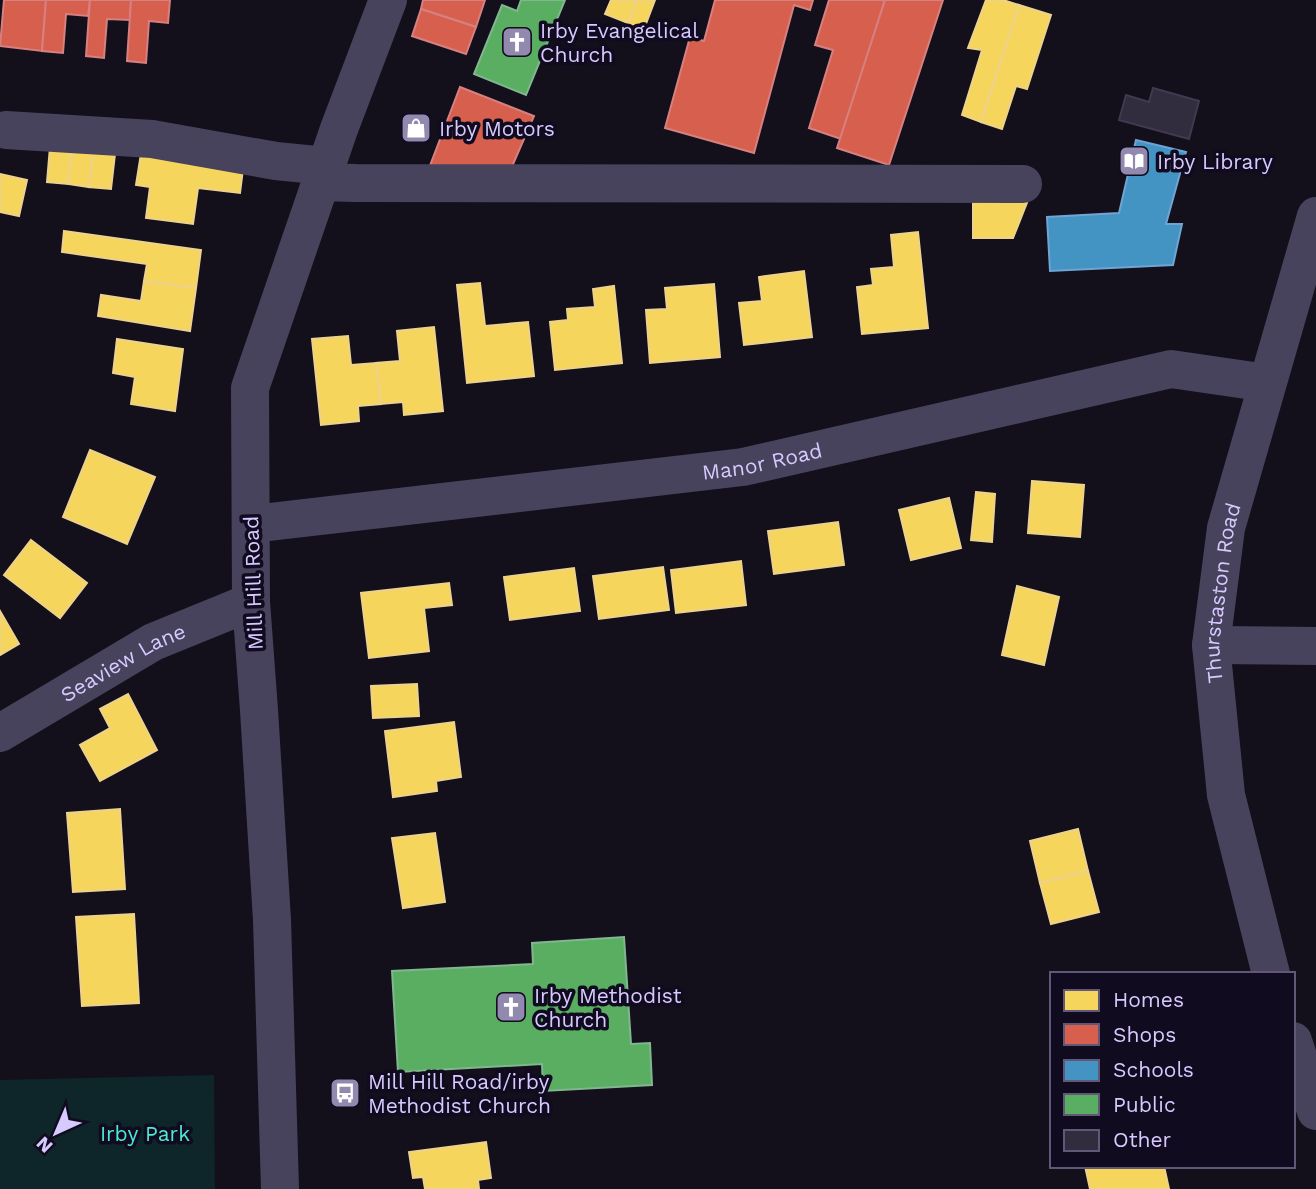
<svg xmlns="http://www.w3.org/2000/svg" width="1316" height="1189" viewBox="0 0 1316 1189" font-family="'Work Sans',sans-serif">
<rect width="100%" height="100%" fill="#13101b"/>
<polygon fill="#0e2529" points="214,1075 215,1189 0,1189 0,1080"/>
<g fill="#f6d55c" stroke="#edd28d" stroke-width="2">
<polygon points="611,0 637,0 628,23 605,14"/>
<polygon points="637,0 655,0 644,29 628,23"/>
<polygon points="986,0 1003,0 1019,5 981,122 962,115 982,50 968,48"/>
<polygon points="1019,5 1051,15 1027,89 1016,86 1002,129 981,122"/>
<polygon points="50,147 72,150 68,184 47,182"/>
<polygon points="142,147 244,161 240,193 198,188 193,224 146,218 150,187 136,185"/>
<polygon points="72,150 93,152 89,187 68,184"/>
<polygon points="93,152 115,154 111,189 89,187"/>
<polygon points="0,174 27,180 19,216 0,212"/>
<polygon points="973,195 1030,195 1013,238 973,238"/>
<polygon points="64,231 201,250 196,288 144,281 147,264 62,252"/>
<polygon points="918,232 928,328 862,334 857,287 873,285 871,269 894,267 891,235"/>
<polygon points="804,271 812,337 744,345 739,303 762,301 759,277"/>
<polygon points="144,281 196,288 190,331 98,316 101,295 141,301"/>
<polygon points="480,283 485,326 528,322 534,376 467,383 457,285"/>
<polygon points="714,284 720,357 650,363 646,310 667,309 665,288"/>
<polygon points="614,286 622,363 555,370 550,322 568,320 567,309 595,307 593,289"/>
<polygon points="434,327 443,411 404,415 403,402 381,404 376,363 400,361 397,331"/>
<polygon points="348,336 351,365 376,363 381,404 358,406 359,421 321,425 312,339"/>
<polygon points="117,339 183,349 175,411 131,404 135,377 113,373"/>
<polygon points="90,450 155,477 127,544 63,517"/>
<polygon points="1032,481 1084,485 1080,537 1028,533"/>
<polygon points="976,492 995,494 992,542 971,540"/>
<polygon points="949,498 961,548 911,560 899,510"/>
<polygon points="838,522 844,565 774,574 768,531"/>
<polygon points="31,540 87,583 60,618 4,575"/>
<polygon points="741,561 746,605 676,613 671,570"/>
<polygon points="663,567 669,610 599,619 593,576"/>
<polygon points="574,568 580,611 510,620 504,577"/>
<polygon points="449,583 452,605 424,608 429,651 369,658 361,593"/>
<polygon points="1017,586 1059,597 1044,665 1002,655"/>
<polygon points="0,611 19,644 0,655"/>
<polygon points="417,684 419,716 373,718 371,686"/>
<polygon points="128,694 157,750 100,781 80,745 110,728 100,709"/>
<polygon points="454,722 461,777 436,781 437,791 393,797 385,731"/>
<polygon points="120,809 125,889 73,892 67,813"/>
<polygon points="1078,829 1088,871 1040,883 1030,841"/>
<polygon points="435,833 445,902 403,908 392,838"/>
<polygon points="1088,871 1099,912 1051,924 1040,883"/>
<polygon points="134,914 139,1003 82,1006 76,917"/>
<polygon points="486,1142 491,1178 478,1180 479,1189 425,1189 423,1177 413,1178 409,1152"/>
<polygon points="1085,1166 1164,1166 1169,1189 1090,1189"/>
</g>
<g fill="#d6604d" stroke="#d68082" stroke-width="2">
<polygon points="4,0 46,0 42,51 0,46"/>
<polygon points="46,0 90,0 88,16 66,14 63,53 42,51"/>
<polygon points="90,0 131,0 130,20 107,19 104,58 86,56"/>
<polygon points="131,0 170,0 168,23 149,21 146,63 127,61"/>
<polygon points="423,0 485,0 476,27 421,9"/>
<polygon points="715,0 813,0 810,10 794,5 754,153 665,128 690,37 704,41"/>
<polygon points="829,0 885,0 841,139 809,128 833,50 815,45"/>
<polygon points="885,0 943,0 889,165 837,148"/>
<polygon points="421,9 476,27 466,54 412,36"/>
<polygon points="460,87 534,116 507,178 426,176"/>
</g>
<polygon fill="#4393c3" stroke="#6fa4d5" stroke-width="2" points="1136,140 1186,152 1166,224 1182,224 1173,265 1050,271 1047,217 1119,213"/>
<g fill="#5aae61" stroke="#80b690" stroke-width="2">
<polygon points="521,0 565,0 526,95 474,74 502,5 517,11"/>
<polygon points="624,937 631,1044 650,1043 652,1085 543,1091 542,1064 398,1072 392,971 533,964 532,943"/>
</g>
<polygon fill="#312c3e" stroke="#403950" stroke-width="2" points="1153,88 1199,101 1189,139 1119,120 1126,95 1149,102"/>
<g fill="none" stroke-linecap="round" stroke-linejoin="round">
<g stroke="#48435d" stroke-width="38">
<polyline points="6,130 152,139 276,161 326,166"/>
<polyline points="321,182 355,183 1023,184"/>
<path id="s1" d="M252,524L743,467L1171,369L1267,383"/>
<polyline points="1211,645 1316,646"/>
<path id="s2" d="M0,733L153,642L251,602"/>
<path id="s3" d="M1271,974L1226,795L1211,645L1226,528L1316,216"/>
<polyline points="1293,1041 1316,1111"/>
<polyline points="280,1189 272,920 259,710 251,602 250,388 339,129 388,0"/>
</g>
</g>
<defs>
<g id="church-square" transform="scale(1.575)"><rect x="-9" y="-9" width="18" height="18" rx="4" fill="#9289af" stroke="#110b20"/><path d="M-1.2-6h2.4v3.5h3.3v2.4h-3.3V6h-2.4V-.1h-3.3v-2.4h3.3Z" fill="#fff"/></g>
<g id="shop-square" transform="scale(1.575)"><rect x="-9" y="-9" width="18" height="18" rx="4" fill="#9289af" stroke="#110b20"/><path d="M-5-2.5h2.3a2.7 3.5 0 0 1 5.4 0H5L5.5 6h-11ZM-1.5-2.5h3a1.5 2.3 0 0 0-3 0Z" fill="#fff"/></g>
<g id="library-square" transform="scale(1.575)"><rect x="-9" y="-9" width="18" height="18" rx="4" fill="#9289af" stroke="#110b20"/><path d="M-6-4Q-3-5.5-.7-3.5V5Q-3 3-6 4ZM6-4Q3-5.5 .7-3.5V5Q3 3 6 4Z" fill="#fff"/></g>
<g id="bus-square" transform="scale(1.575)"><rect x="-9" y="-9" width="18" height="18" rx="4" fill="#9289af" stroke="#110b20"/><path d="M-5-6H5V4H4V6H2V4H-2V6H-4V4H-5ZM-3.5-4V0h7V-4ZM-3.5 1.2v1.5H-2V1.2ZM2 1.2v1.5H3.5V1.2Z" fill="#fff"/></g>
</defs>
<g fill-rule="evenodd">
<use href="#church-square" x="517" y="42"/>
<use href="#shop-square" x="416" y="128"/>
<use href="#library-square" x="1134" y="161"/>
<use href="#church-square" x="511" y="1007"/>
<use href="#bus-square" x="345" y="1093"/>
</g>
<g text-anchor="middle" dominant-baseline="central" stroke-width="7" stroke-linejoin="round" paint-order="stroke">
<g font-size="21" fill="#d7caff" stroke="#110b20" text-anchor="start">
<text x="540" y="30">Irby Evangelical<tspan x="540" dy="24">Church</tspan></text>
<text x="439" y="128">Irby Motors</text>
<text x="1157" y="161">Irby Library</text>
<text x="534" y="995">Irby Methodist<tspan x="534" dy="24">Church</tspan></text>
<text x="368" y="1081">Mill Hill Road/irby<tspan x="368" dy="24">Methodist Church</tspan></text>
</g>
<g font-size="21" fill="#d7caff" stroke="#110b20">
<text stroke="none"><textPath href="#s1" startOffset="514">Manor Road</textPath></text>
<text transform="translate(253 583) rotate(-92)">Mill Hill Road</text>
<text stroke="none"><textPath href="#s3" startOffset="388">Thurstaston Road</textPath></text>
<text stroke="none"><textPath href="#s2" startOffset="142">Seaview Lane</textPath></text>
</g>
<g font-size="21" fill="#4ce9d6" stroke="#110b20">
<text x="145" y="1133">Irby Park</text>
</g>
</g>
<rect x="1050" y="972" width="245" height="196" fill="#110b20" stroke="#605779" stroke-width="2"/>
<rect x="1064" y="990" width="35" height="21" fill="#f6d55c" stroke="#605779" stroke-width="2"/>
<text x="1113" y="1007" font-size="21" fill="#d7caff">Homes</text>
<rect x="1064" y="1024" width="35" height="21" fill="#d6604d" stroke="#605779" stroke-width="2"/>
<text x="1113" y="1042" font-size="21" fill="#d7caff">Shops</text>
<rect x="1064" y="1060" width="35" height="21" fill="#4393c3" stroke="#605779" stroke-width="2"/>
<text x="1113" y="1077" font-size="21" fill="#d7caff">Schools</text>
<rect x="1064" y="1094" width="35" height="21" fill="#5aae61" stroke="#605779" stroke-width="2"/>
<text x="1113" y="1112" font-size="21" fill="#d7caff">Public</text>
<rect x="1064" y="1130" width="35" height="21" fill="#312c3e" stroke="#605779" stroke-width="2"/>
<text x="1113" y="1147" font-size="21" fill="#d7caff">Other</text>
<g transform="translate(56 1133) rotate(224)" stroke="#110b20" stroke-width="5" paint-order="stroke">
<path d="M0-5L12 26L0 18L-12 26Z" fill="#d7caff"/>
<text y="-10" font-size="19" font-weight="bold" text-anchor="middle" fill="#d7caff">N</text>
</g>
</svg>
